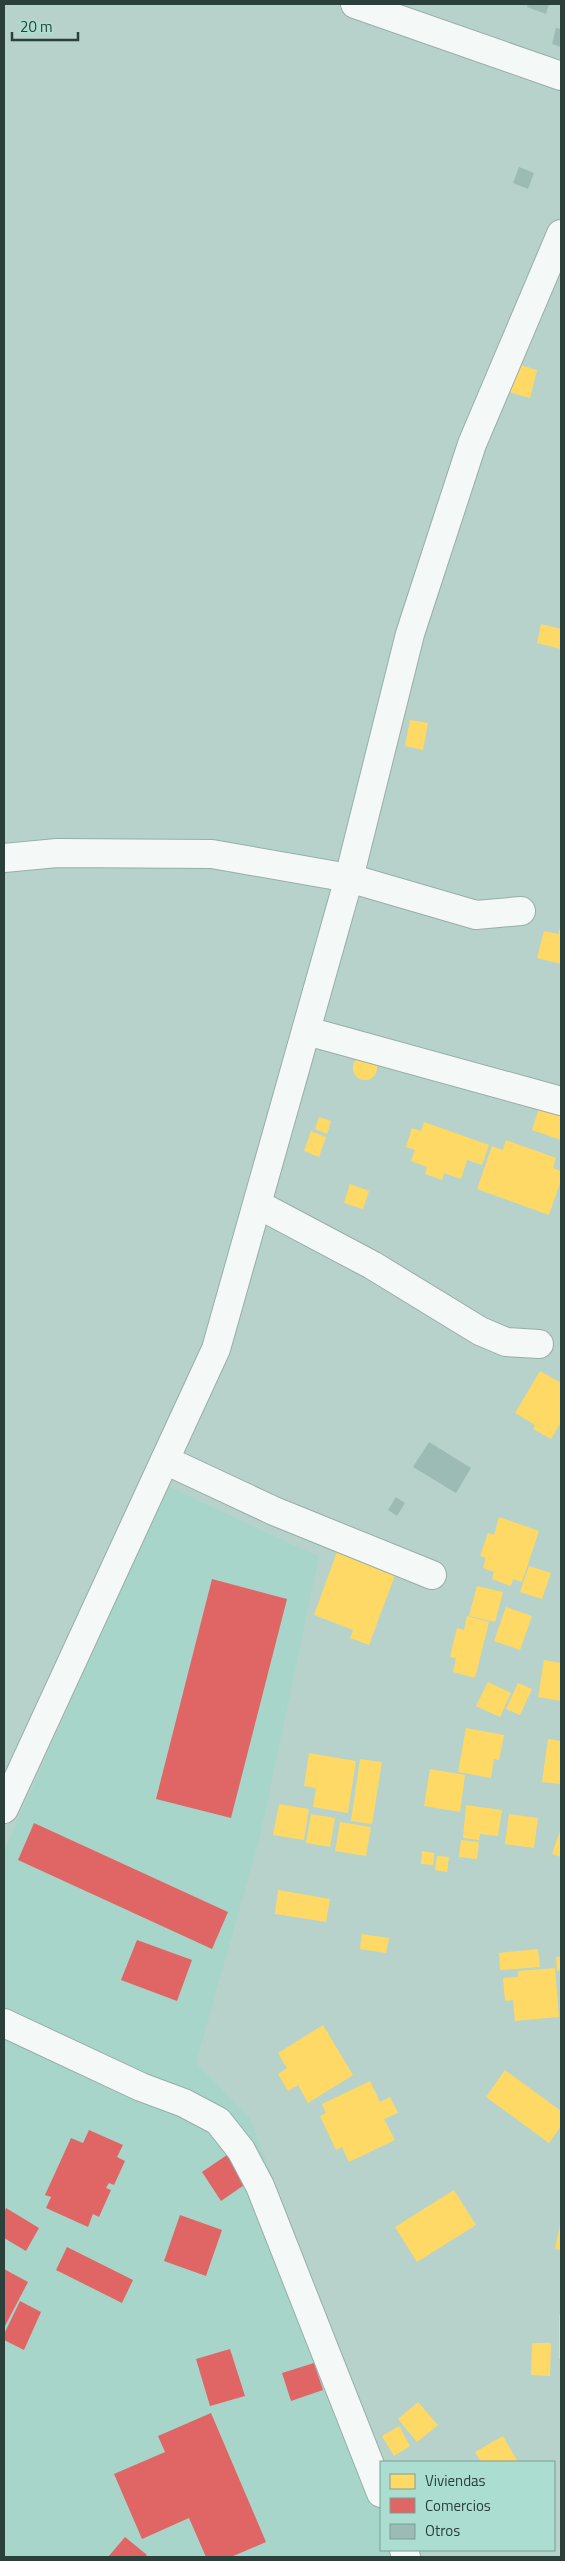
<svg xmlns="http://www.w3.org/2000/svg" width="565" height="2561" viewBox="0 0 565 2561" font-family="'Titillium Web',sans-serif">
<rect width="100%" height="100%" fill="#b7d2cb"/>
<polygon fill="#a8d5c9" points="167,1486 319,1557 259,1841 196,2063 249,2117 385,2462 381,2462 381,2550 420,2550 423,2557 4,2557 4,1851"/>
<g fill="#ffd966">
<polygon points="517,364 537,370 530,398 509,392"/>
<polygon points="541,624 561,629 561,649 537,643"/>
<polygon points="410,720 428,723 423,750 405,746"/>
<polygon points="561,924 561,964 537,958 544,931 558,934"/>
<circle cx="365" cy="1068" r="12"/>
<polygon points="541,1102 561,1108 561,1140 532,1130"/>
<polygon points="319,1117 331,1121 327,1134 315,1129"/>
<polygon points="424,1122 489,1145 482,1165 467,1160 461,1179 444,1173 442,1180 425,1174 427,1167 411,1161 415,1150 406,1147 412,1128 421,1131"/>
<polygon points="311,1131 326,1137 319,1157 304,1151"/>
<polygon points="506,1140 556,1158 553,1168 561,1171 561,1180 549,1215 477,1189 492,1146 503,1150"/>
<polygon points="350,1184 369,1191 363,1209 344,1203"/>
<polygon points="540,1371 561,1383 561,1422 551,1439 533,1429 535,1425 515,1413"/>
<polygon points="499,1517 539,1531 522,1582 513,1579 511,1586 492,1579 494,1572 483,1568 486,1558 480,1556 488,1533 494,1535"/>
<polygon points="338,1549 397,1570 369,1645 350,1638 353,1630 314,1615"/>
<polygon points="529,1566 551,1573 542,1599 520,1592"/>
<polygon points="477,1586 503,1592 495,1622 469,1616"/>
<polygon points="506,1607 532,1616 520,1650 494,1641"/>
<polygon points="467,1616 489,1622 475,1678 453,1672 456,1658 450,1657 457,1628 464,1630"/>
<polygon points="544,1660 561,1663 561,1701 538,1697"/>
<polygon points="488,1682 511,1693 500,1717 476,1706"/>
<polygon points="518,1683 532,1689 520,1715 506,1709"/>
<polygon points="466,1728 504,1735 499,1760 494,1759 491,1778 458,1772"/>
<polygon points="548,1739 561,1741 561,1784 542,1782"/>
<polygon points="309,1753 356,1761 348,1813 313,1807 316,1788 304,1786"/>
<polygon points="360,1759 382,1762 372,1824 351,1821"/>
<polygon points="430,1769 465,1775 460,1812 424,1806"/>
<polygon points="279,1804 309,1809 304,1840 273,1835"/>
<polygon points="466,1805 502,1810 498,1836 480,1834 479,1840 463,1838"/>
<polygon points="311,1814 335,1818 330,1847 306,1843"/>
<polygon points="509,1814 538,1818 534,1848 505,1844"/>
<polygon points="340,1822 371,1827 366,1856 335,1851"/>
<polygon points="561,1828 561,1857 552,1854"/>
<polygon points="461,1840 479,1842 477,1859 459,1857"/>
<polygon points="422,1851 434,1853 433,1865 421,1864"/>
<polygon points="437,1856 449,1857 447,1872 435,1870"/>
<polygon points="278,1890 330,1899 326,1922 275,1914"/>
<polygon points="362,1934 389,1938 386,1953 360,1949"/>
<polygon points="538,1949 540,1967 500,1970 499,1953"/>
<polygon points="556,1957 561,1957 561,1970 557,1971"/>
<polygon points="555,1968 559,2017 515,2021 513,2000 505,2001 503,1978 518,1977 518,1971"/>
<polygon points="323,2025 353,2075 308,2103 298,2085 288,2091 278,2074 287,2068 278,2053"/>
<polygon points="505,2070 561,2111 561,2126 549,2143 486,2097"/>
<polygon points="370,2081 380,2102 390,2097 398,2113 384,2119 395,2140 349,2162 342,2147 336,2150 320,2116 326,2113 322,2104"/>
<polygon points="454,2190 476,2225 417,2262 395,2227"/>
<polygon points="560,2224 561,2224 561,2250 555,2249"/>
<rect x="559" y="2315" width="2" height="44"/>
<polygon points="532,2343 551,2343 550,2376 531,2375"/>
<polygon points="418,2402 438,2425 417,2442 398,2419"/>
<polygon points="399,2426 410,2446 394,2456 382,2436"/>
<polygon points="503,2436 518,2462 481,2462 475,2452"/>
</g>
<g fill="#e06666">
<polygon points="212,1579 287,1599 231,1818 156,1799"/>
<polygon points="34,1823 228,1912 212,1949 18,1860"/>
<polygon points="137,1940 192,1960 177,2001 121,1980"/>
<polygon points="89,2130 123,2145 117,2157 125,2161 114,2185 109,2183 106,2188 111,2190 99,2217 93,2214 88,2227 46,2208 51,2197 45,2195 71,2138 83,2143"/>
<polygon points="227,2155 247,2183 221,2201 202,2172"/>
<polygon points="6,2208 39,2228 26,2251 4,2238 4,2212"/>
<polygon points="180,2215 222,2230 206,2276 164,2261"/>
<polygon points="67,2247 133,2280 122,2303 56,2270"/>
<polygon points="4,2269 28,2282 4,2328"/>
<polygon points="20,2301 41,2312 24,2350 4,2340 4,2334"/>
<polygon points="230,2349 245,2396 210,2406 196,2359"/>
<polygon points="314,2363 323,2390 291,2401 282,2373"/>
<polygon points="211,2413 266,2542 231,2557 206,2557 189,2518 142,2539 114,2474 165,2452 158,2436"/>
<polygon points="125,2537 147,2555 145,2557 108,2557"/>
</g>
<g fill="#9cbbb4">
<polygon points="528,4 549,4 546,14 527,7"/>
<polygon points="556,28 561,29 561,47 552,44"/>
<polygon points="519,167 534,173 528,189 513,183"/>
<polygon points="429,1442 471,1468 456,1493 413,1467"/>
<polygon points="396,1497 405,1503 397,1516 388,1510"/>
</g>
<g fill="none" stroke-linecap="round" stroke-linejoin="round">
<g stroke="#98aea8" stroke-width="30">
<g id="minor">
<polyline points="355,4 561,76"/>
<polyline points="4,858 57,853 212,854 349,878 476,915 521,911"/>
<polyline points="307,1031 561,1101"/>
<polyline points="259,1205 372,1265 480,1331 506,1342 539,1344"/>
<polyline points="165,1460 274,1511 432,1575"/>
<polyline points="4,1809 216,1349 349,878 410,634 472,444 561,234"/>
<polyline points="4,2023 141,2087 184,2103 218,2121 241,2150 260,2186 381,2493"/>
<polyline points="404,2550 406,2557"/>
</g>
</g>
<use href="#minor" stroke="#f4f8f7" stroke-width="28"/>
</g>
<rect width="565" height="2561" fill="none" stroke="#2b403a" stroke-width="10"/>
<rect x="380" y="2461" width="175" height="90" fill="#abded0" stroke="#789f94"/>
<rect x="390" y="2474" width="25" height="15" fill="#ffd966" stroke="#789f94"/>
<text x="425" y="2486" font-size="15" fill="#2b403a">Viviendas</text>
<rect x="390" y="2498" width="25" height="15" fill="#e06666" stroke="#789f94"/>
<text x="425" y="2511" font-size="15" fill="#2b403a">Comercios</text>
<rect x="390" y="2524" width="25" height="15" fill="#9cbbb4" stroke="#789f94"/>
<text x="425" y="2536" font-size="15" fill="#2b403a">Otros</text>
<path d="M12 32v8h66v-8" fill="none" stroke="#2b403a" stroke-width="2.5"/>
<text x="20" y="32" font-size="15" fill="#2b403a" stroke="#abded0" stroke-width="4" paint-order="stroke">20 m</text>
</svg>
